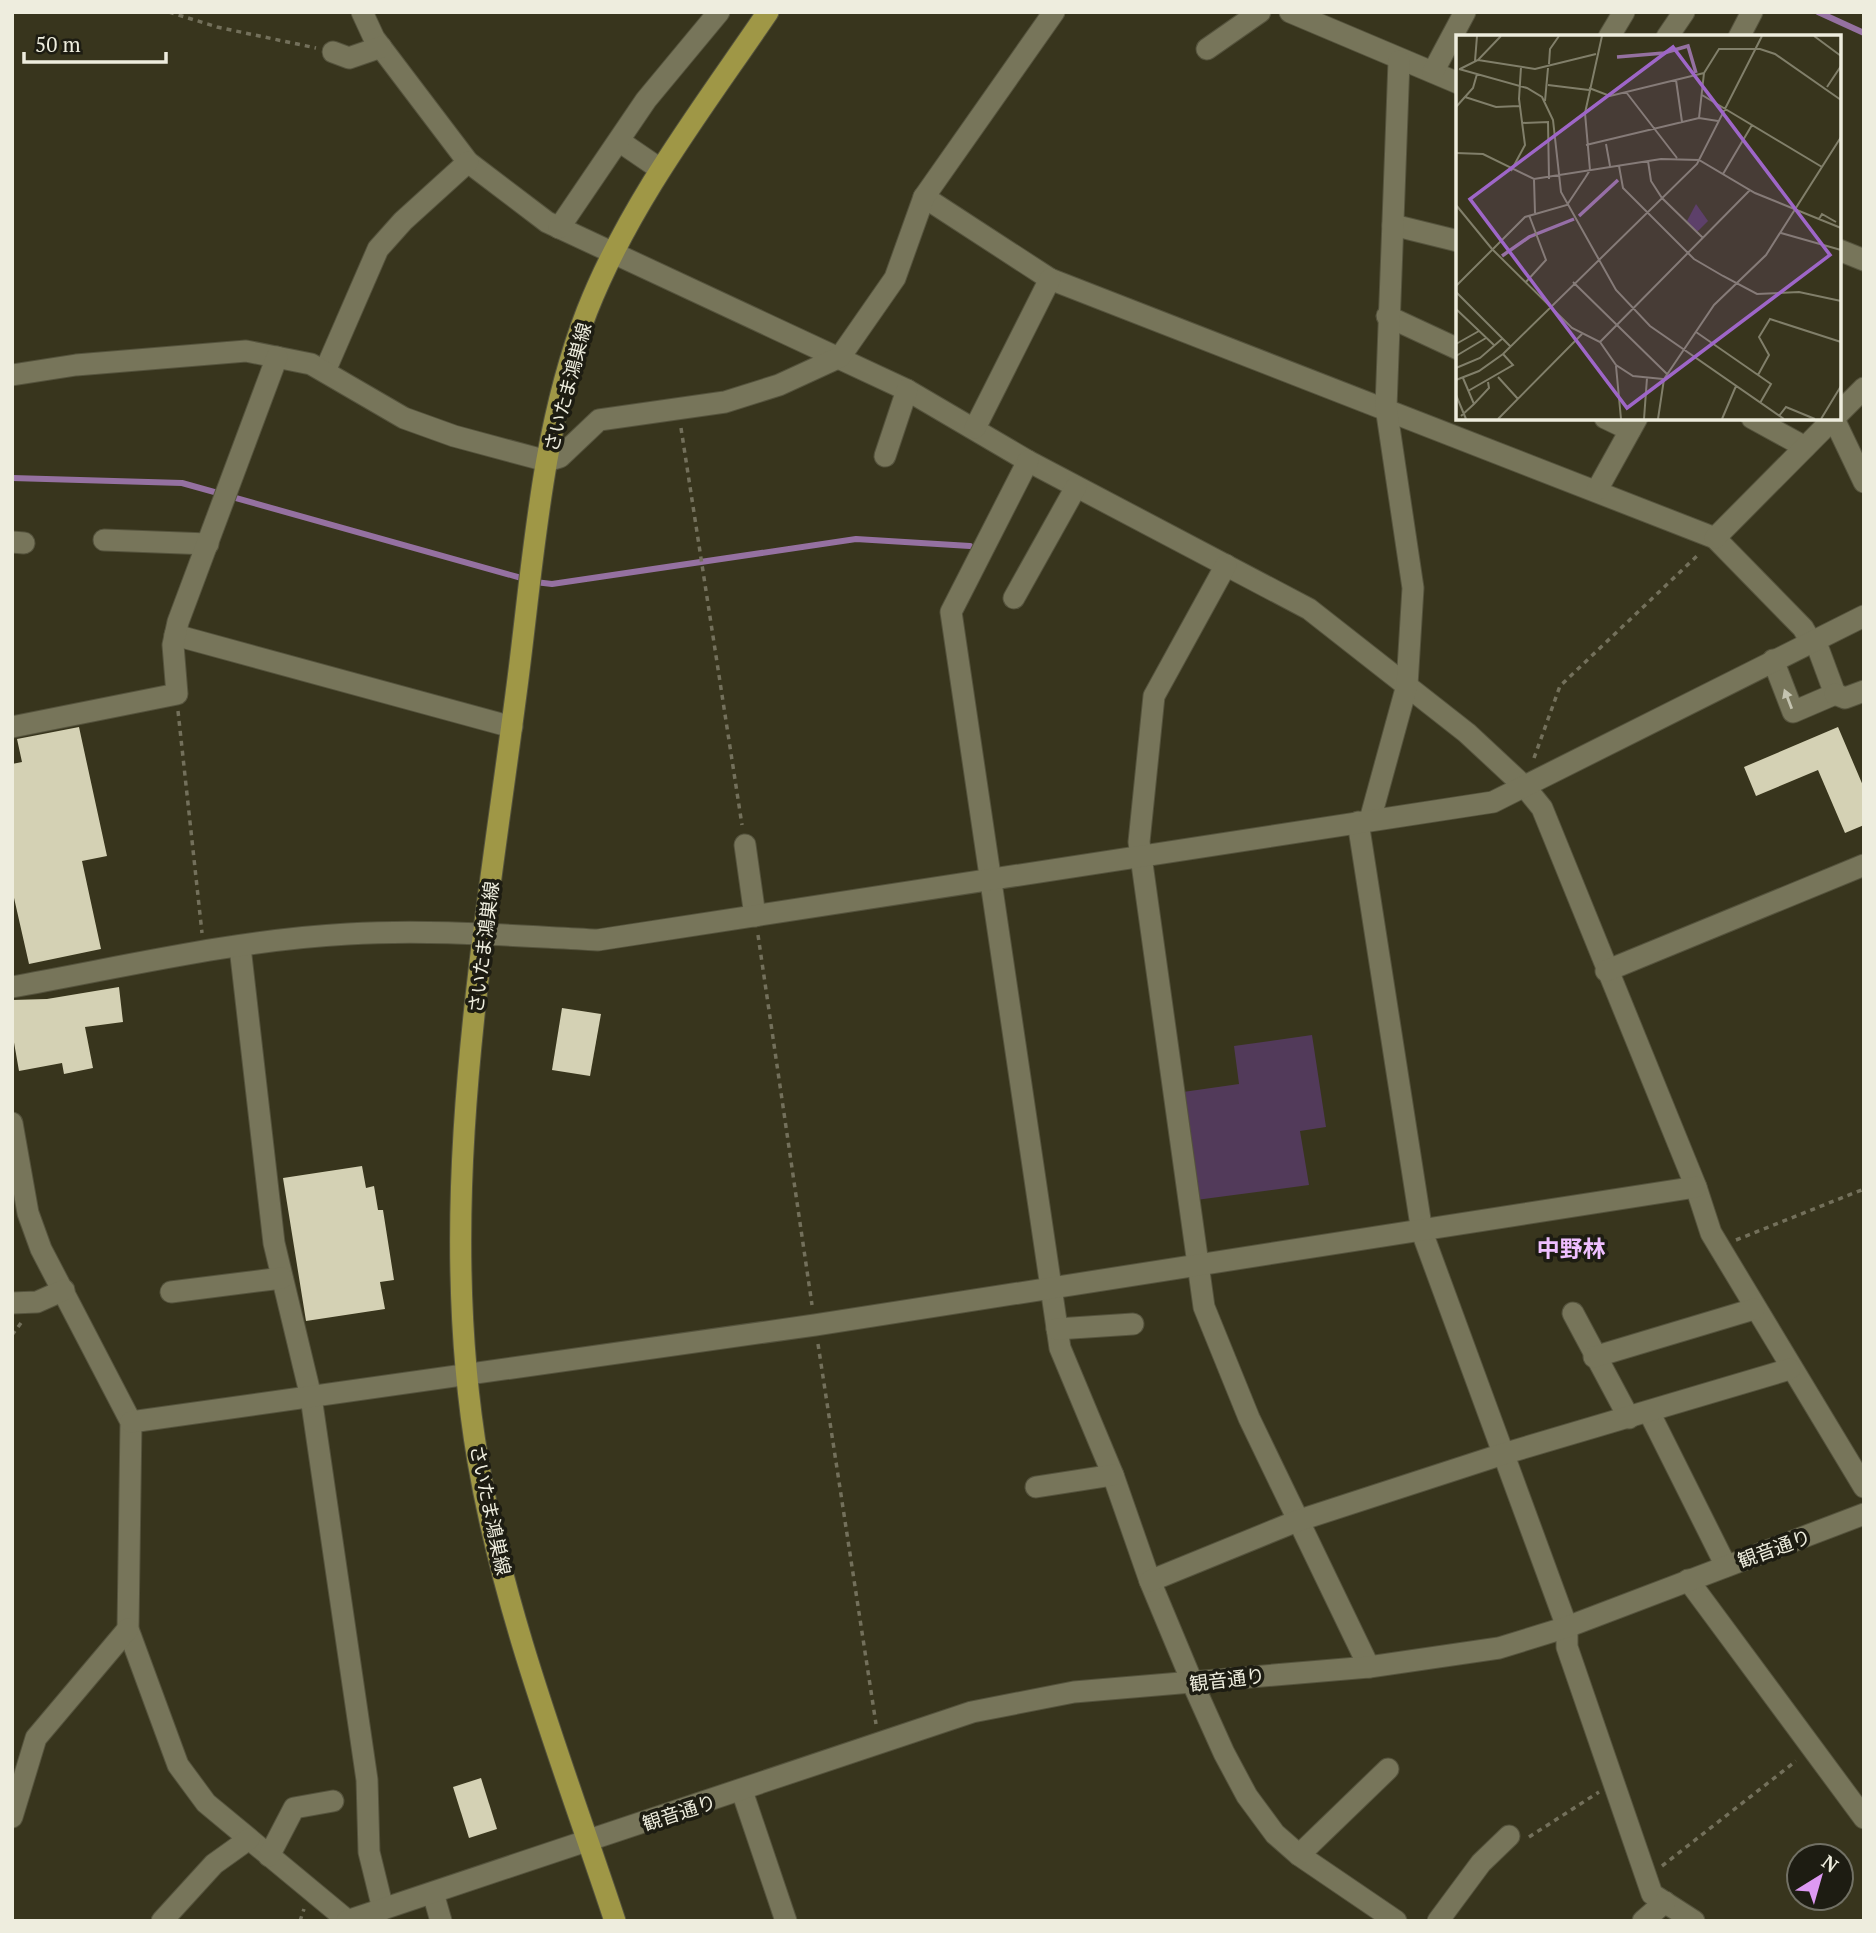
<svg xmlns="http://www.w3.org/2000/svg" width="1876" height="1933" viewBox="0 0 1876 1933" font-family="'PT Serif','Noto Sans JP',serif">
<rect width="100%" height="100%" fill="#38351d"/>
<polygon fill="#523a5a" points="1312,1035 1326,1127 1300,1131 1309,1185 1196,1200 1183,1092 1239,1084 1234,1046"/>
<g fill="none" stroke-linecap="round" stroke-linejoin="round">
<g stroke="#9571a1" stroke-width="6">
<polyline points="1818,12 1864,33"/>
<polyline points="12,478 182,483 525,579"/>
<polyline points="535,582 552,584 856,539 970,546"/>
</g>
</g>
<g fill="#d4d1b4">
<polygon points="79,727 107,856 82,861 101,949 29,964 12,889 12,764 22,762 17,739"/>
<polygon points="1838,727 1864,788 1864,825 1845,833 1818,770 1756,796 1744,767"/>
<polygon points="119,987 123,1022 85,1027 93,1068 64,1074 62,1063 19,1071 12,1031 12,1000 47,999"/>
<polygon points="562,1008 601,1014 590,1076 552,1070"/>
<polygon points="362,1166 366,1188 374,1186 378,1210 383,1210 394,1280 380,1282 385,1309 306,1321 283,1178"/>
<polygon points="481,1778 497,1829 469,1838 453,1787"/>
</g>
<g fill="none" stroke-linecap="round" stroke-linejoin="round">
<g stroke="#55533d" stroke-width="23">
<g id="minor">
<polyline points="362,12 374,38 468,162 547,222 907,390 1028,461 1309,609 1467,733 1525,787 1542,808 1696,1187 1711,1233 1864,1487"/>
<polyline points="1290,12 1458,83"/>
<polyline points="1609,37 1624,12"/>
<polyline points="1667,37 1684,12"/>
<polyline points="1739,37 1752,12"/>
<polyline points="1207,49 1260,12"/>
<polyline points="333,52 349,58 381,47"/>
<polyline points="1433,72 1465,12"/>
<polyline points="619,141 660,169"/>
<polyline points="924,197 1050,279 1715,538 1803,628 1811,642"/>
<polyline points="1393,225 1458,241"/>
<polyline points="559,228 646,100 719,12"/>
<polyline points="1839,250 1864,260"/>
<polyline points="1387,316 1458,349"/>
<polyline points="325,371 378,249 403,221 468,162"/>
<polyline points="12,375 76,365 246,351 311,364 404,418 454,436 547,461 560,457 599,420 725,402 779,385 840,357 895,278 924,197 1054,12"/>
<polyline points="1839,413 1864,388"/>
<polyline points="1605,418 1630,430"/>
<polyline points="1752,418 1805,447"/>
<polyline points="1834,419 1864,482"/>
<polyline points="975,428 1050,279"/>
<polyline points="885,456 907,390"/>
<polyline points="1028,461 951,612 1060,1348 1113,1475 1150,1581 1193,1684 1224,1753 1247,1796 1275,1834 1299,1855 1396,1921"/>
<polyline points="1597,490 1637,418"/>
<polyline points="1715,538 1834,418"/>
<polyline points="104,540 208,544"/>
<polyline points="12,542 24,543"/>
<polyline points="1226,565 1154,696 1139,842 1204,1307 1249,1418 1369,1667"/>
<polyline points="1014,598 1076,487"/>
<polyline points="175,635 512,727"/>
<polyline points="1773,660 1793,712 1835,694 1815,640"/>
<polyline points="1835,694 1845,698 1864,691"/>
<polyline points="12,727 177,694 173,645 178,622 277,357"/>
<polyline points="1370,820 1407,685 1413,588 1386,407 1399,61"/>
<polyline points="1358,822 1422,1232 1567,1627 1567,1647 1652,1894 1694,1921"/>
<polyline points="745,845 755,916"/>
<polyline points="240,947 274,1243 311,1397 367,1780 369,1852 383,1909"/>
<polyline points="1606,971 1864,865"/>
<path d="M12,987C123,967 236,940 348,934C431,929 515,936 598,940L1493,802L1864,616"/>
<polyline points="12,1123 28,1213 41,1249 131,1422 128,1629 178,1765 206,1803 347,1920"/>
<polyline points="171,1292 282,1278"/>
<polyline points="12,1303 37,1302 64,1290"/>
<polyline points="1573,1313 1629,1418"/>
<polyline points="1057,1329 1133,1324"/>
<polyline points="1594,1357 1754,1309"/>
<polyline points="1649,1412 1726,1566"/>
<polyline points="131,1422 815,1325 1696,1187"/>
<polyline points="1036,1487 1113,1475"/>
<polyline points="1688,1580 1864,1818"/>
<polyline points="1150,1581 1297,1521 1503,1454 1790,1369"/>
<polyline points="742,1791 786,1921"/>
<polyline points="12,1817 36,1738 128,1629"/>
<polyline points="1299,1855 1388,1769"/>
<polyline points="269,1856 294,1808 333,1801"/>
<polyline points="433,1893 441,1921"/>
<polyline points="162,1921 214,1864 249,1839"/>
<polyline points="347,1921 972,1712 1074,1692 1369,1667 1499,1648 1567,1627 1864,1514"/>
<polyline points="1438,1921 1481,1863 1509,1836"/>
<polyline points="1643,1921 1665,1902"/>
</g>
</g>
<g stroke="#55533d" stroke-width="23">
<path id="major" d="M615,1921C565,1770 505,1618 478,1461C434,1205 483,947 516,694C533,567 540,432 587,311C630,202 702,109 768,12"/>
</g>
<g stroke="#73705b" stroke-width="3.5" stroke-dasharray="5 5" stroke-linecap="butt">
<polyline points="169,12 217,27 316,48"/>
<polyline points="681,428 742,825"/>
<polyline points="178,711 202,933"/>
<polyline points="1534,758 1560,686 1699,554"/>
<polyline points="758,935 812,1305"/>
<polyline points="1736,1240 1864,1189"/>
<polyline points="12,1335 21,1323"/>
<polyline points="818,1344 876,1724"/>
<polyline points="1529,1837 1599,1792"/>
<polyline points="1662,1866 1796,1761"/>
<polyline points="300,1921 304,1909"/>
</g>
<use href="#minor" stroke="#77755a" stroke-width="21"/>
<use href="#major" stroke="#9f9746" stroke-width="21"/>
</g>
<defs><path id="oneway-solid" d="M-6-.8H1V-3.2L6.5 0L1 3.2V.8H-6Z" transform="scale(1.75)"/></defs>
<use fill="#c4c3b0" href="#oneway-solid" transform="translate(1788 699) rotate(-111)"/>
<g text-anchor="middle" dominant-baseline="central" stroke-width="7" stroke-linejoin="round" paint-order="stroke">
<g font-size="19" fill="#eeedde" stroke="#1d1c12">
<text transform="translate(567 387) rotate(-75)">さいたま鴻巣線</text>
<text transform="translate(483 947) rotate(-83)">さいたま鴻巣線</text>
<text transform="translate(491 1510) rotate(78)">さいたま鴻巣線</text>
<text transform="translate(1774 1548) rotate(-20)">観音通り</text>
<text transform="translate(1227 1679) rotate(-7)">観音通り</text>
<text transform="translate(679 1812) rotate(-18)">観音通り</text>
</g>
<g font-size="23" font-weight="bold" fill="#efbfff" stroke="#1d1c12">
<text x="1571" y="1248">中野林</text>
</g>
</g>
<g transform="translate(1456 35)">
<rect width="385" height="385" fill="#38351d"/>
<path d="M240,169L252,186L241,197L231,186Z" fill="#523a5a"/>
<path fill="none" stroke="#9571a1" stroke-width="3.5" d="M161,22L208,18L232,11L240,38M123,181L162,145M46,221L73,202L118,184"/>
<path fill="none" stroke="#817f6a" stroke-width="2" d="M358,1L385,21M22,25L79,34L140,19M19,26L21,1M93,29L94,14L103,1M3,34L71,53L86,62L97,85L105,157L160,255L194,291L328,384M4,34L22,25L45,1M220,45L226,87M92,50L133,55M371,52L385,31M133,53L154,61L248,38M170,57L221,123M246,60L366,132M9,62L40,72L63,71M89,66L92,33M0,72L17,53L21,39M243,83L248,38L263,14H304L319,19L385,65M66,88L92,87L93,144M150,109L154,131M130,110L243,83L262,86M0,118L27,119L78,144L205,124L243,125L299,158L385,193M192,126L195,146L206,163L247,203M163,131L167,153L238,224L267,241L301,259L343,257L385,266M55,136L69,110L63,64L65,32M267,139L296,90M78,144L79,178M0,170L36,214L116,293L144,307L160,330L177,341L207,344M363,184L366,179L380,187M325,198L385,215M117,247L211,339M69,248L90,225L73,180M0,251L69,182L111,170L129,143L134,135L129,78L146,1M0,257L54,311M0,274L39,311M240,297L315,349L304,368M144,307L294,155M0,309L23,296M0,321L30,303M160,331L165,384M0,333L24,323L47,303M302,340L313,320L303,302L314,284L385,307M42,342L62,364M0,345L23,336L47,319L241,129L306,1M12,356L57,330L47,319M0,360L10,384M18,369L33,353L32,347M5,381L18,369L7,343M323,381L330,372L359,384M42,384L126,299M188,384L191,343M202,384L208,344L258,270L310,220L385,102M266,384L280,351M365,384L385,351"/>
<path fill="#9e66c8" fill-opacity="0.15" stroke="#9e66c8" stroke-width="3.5" d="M217,12L374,220L171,373L14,164Z"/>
<rect width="385" height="385" fill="none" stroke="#eeedde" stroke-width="3.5"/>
</g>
<rect width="1876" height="1933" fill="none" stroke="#eeedde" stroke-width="28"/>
<g transform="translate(1820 1877) rotate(37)"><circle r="33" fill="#1d1c12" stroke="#717064" stroke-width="2"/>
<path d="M0-5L12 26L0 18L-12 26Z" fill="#dd99f3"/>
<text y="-10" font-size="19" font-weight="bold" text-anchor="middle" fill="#eeedde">N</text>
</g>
<path d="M24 52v10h142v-10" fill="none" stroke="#eeedde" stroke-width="3.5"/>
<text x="35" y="52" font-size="21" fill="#eeedde" stroke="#1d1c12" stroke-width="5" paint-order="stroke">50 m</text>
</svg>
